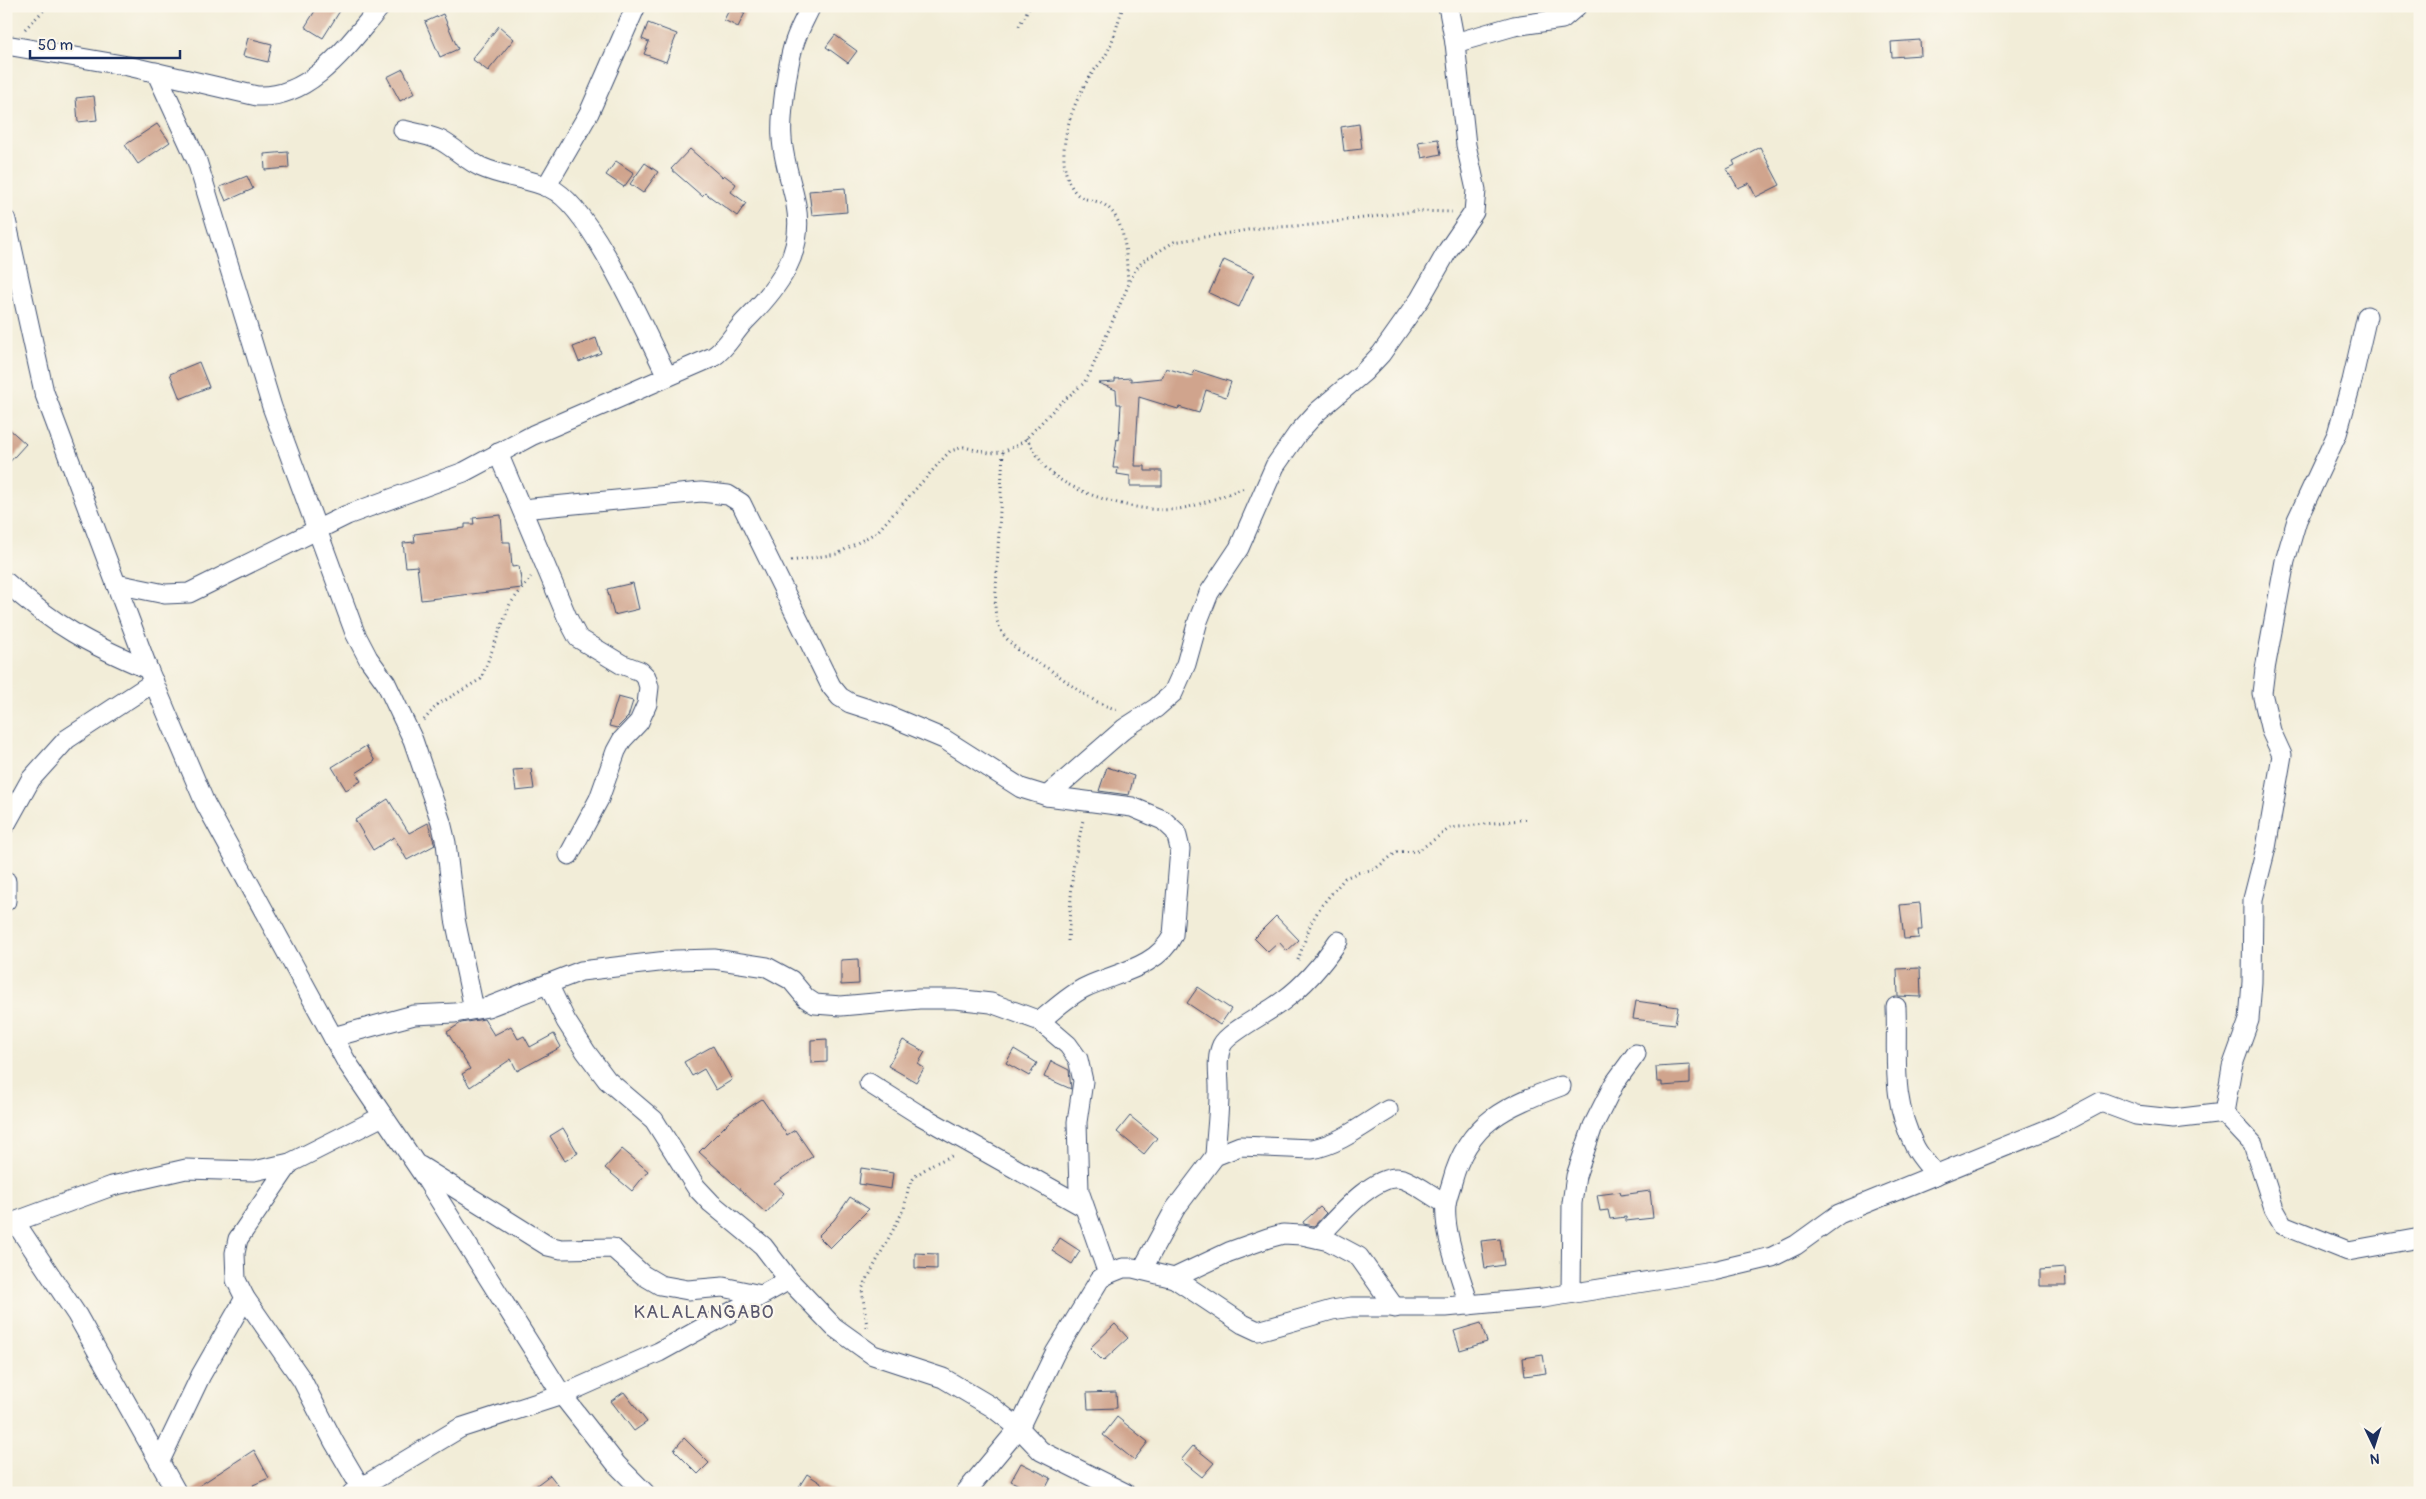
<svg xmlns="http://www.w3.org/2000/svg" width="2426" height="1499" viewBox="0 0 2426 1499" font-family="Pangolin,sans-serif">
<rect width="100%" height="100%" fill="#fbf7ec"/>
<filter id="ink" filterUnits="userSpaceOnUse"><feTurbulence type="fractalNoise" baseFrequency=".02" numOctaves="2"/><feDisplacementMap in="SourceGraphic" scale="10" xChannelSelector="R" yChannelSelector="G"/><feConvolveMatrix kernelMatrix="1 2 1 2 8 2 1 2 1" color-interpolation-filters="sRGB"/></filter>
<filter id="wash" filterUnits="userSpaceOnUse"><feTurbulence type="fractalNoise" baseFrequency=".0096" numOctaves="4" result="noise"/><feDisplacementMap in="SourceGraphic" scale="20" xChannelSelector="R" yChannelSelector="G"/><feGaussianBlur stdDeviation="1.12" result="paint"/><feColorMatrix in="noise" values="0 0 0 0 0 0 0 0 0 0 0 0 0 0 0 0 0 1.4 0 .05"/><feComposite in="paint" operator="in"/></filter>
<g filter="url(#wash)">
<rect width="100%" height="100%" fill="#f2edd8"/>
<g id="blocks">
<g fill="#d0a48d">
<polygon points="318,6 343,6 323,38 305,27"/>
<polygon points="731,6 745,13 738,27 724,20"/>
<polygon points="443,14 458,49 440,57 425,22"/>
<polygon points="648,23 677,34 666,62 644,54 649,42 642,39"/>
<polygon points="499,26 514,39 488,71 472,59"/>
<polygon points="835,35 857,51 848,63 826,47"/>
<polygon points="248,38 272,44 268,62 243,56"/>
<polygon points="1920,40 1921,55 1892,57 1891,42"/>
<polygon points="403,69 415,93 400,101 387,77"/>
<polygon points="94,96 97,120 78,122 76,98"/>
<polygon points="157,124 170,142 138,164 125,145"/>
<polygon points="1359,124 1362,149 1344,151 1341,127"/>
<polygon points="1438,139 1441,154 1422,158 1418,142"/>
<polygon points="1760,147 1780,185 1756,197 1749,183 1738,188 1727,169 1735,165 1733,161"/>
<polygon points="690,149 722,177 724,175 736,184 731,192 746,203 737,216 705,193 702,196 671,169"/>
<polygon points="288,152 289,168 265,170 264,154"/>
<polygon points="616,161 634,173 624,187 606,175"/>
<polygon points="645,163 658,172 643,193 630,184"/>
<polygon points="247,176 253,189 226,201 220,187"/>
<polygon points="845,188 847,212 812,215 809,191"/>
<polygon points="1224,260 1254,274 1239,307 1209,293"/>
<polygon points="596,338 601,353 579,362 573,347"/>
<polygon points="199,362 209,387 180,399 170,374"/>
<polygon points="1166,368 1192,376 1194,370 1231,382 1226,397 1206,390 1199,413 1179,407 1178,409 1139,397 1135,466 1145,466 1145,471 1162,471 1162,486 1130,486 1130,476 1117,474 1118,468 1113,468 1117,439 1119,440 1121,404 1117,404 1116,390 1098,383 1115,382 1115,379 1131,378 1131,381 1162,378"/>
<polygon points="6,426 26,444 6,466"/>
<polygon points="501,515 503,542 510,542 512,567 519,566 522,588 421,600 417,566 406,567 403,543 415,542 414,534 465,528 465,524 474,524 473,518"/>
<polygon points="633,583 639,609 614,615 607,589"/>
<polygon points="618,697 633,701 628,717 617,728 609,726"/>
<polygon points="366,746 375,761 356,773 361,781 346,790 332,767"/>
<polygon points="1107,767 1134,776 1129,795 1099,791"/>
<polygon points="531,769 534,789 516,791 513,770"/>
<polygon points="388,799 409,833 428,823 435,845 407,860 394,837 373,850 355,820"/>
<polygon points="1920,903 1922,930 1918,930 1919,938 1904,939 1900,905"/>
<polygon points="1276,916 1299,940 1287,951 1279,942 1268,952 1254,938"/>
<polygon points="858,959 859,984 841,985 841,960"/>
<polygon points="1920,968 1921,997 1898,996 1897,969"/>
<polygon points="1198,987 1231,1009 1220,1025 1187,1003"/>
<polygon points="1636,1001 1678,1007 1675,1024 1633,1019"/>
<polygon points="484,1019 494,1035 511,1026 518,1039 524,1036 530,1047 554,1034 561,1047 517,1071 511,1059 470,1087 462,1074 470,1069 447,1032 461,1023"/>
<polygon points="827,1039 827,1062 811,1063 811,1040"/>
<polygon points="903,1040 925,1052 918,1064 924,1068 916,1082 888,1066"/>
<polygon points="713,1046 732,1080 716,1090 704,1069 692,1076 684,1062"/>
<polygon points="1014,1049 1037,1063 1029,1076 1006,1063"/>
<polygon points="1051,1061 1069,1070 1071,1089 1044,1077"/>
<polygon points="1690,1065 1690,1084 1662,1086 1662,1082 1657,1082 1656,1067"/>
<polygon points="762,1099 787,1135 795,1130 813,1156 774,1184 784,1193 766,1213 699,1152 734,1117"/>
<polygon points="1130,1116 1157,1138 1144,1154 1117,1132"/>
<polygon points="563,1128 578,1153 565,1161 550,1136"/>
<polygon points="622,1149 648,1171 632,1191 605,1168"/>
<polygon points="861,1168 893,1173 891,1189 859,1184"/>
<polygon points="1650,1191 1653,1218 1626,1221 1626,1217 1610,1219 1608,1210 1600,1211 1597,1195 1620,1192 1621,1195"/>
<polygon points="850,1197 869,1209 830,1248 818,1236 834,1220"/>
<polygon points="1320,1207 1326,1213 1314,1226 1304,1224 1303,1222"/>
<polygon points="1060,1238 1080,1251 1072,1264 1052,1251"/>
<polygon points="1500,1239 1504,1265 1485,1268 1481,1241"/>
<polygon points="915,1253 937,1254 937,1269 915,1268"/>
<polygon points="2065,1268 2066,1286 2040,1286 2040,1270"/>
<polygon points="1481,1323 1487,1342 1460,1350 1454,1331"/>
<polygon points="1115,1324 1128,1338 1103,1361 1090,1348"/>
<polygon points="1543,1355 1546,1373 1525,1376 1523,1358"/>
<polygon points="624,1392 647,1422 634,1431 611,1401"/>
<polygon points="1116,1392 1117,1408 1088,1409 1087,1393"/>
<polygon points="1117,1417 1148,1442 1134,1460 1103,1435"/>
<polygon points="684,1438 709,1463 698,1474 674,1450"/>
<polygon points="1193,1446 1214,1463 1202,1477 1181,1460"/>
<polygon points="254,1450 269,1478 253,1485 258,1493 188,1493"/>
<polygon points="1021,1463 1051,1478 1043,1493 1034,1493 1011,1481"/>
<polygon points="807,1474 836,1493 795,1493"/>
<polygon points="550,1475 564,1493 526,1493"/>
</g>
</g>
</g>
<g filter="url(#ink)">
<use href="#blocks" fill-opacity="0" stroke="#3b4c70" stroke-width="1"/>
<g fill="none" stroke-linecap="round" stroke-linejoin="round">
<g stroke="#3b4c70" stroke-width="21">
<g id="minor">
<polyline points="1455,43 1514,26 1562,19 1577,6"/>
<path d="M6,45L128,66L257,96C312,99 349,43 381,6"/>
<polyline points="156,72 197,161 272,407 355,633 368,658 386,683 413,740 441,822 446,843 455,919 474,1009"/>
<path d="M403,130C416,133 429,135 440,140C455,148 466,160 481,167C503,177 529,178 550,188C591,206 645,332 667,376"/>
<polyline points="546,187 589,113 636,6"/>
<polyline points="6,220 44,392 148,669 205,803 346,1061 426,1179 562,1395 617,1465 645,1493"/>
<polyline points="498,453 567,617 578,638 621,664 640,671 646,677 649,687 647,704 639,722 622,740 616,751 599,799 569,855"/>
<path d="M522,509L701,492L728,495L741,503L831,686L840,697L850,703L887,715L944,739L1021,788L1047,796L1132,807L1163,820L1176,832L1180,849L1173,935C1158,967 1116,973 1086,987C1069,995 1055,1009 1040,1021"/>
<path d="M6,582C53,625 91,645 148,669"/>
<path d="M116,584L165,594L189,593L347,515L464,472L533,435L713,357C727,348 734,332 745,321C778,288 805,254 796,205C792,183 783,160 782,138C780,117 788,60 795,41C799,29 806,17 811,6"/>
<polyline points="1047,796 1125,728 1156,708 1173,693 1186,664 1198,621 1209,593 1239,548 1275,466 1298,433 1317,412 1364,372 1381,354 1420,299 1448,250 1474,212 1476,190 1466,145 1455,43 1448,6"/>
<polyline points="6,824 31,779 67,739 154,682"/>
<polyline points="6,881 6,901"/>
<polyline points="548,984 566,1021 586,1052 607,1080 654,1120 696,1187 711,1203 763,1246 789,1280 834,1327 873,1355 943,1378 992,1407 1019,1428 1041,1451 1125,1493"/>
<path d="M1896,1007C1898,1058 1890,1098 1915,1147C1920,1157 1929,1166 1936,1175"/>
<polyline points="333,1037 414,1015 455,1013 488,1007 581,971 676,960 714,959 767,967 791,980 806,998 815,1004 841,1006 919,999 955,999 991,1003 1040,1021 1068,1045 1078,1059 1083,1081 1077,1122 1079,1191 1108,1274"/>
<polyline points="869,1083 918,1114 1084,1207"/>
<polyline points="2224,1113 2253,1144 2274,1209 2283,1225 2348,1251 2420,1238"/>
<path d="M1215,1156C1216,1136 1219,1115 1219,1095C1220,1079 1215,1060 1222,1045C1228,1032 1271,1011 1284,1000C1306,984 1323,963 1338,941"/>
<polyline points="290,1163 238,1239 235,1253 236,1280 245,1298 302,1380 334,1442 361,1488"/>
<polyline points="420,1166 548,1246 561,1249 613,1248 643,1275 660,1285 688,1290 723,1287 761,1295"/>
<polyline points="15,1222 77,1315 177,1493"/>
<polyline points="6,1225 112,1186 186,1169 254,1171 290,1163 383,1116"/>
<path d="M1318,1238C1335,1220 1376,1170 1403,1179C1417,1184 1432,1196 1446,1204"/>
<path d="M1142,1270L1175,1209L1215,1156L1240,1146L1312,1149C1340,1144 1364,1124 1388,1110"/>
<polyline points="1174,1278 1229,1252 1268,1238 1283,1234 1302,1235 1329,1241 1359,1257 1395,1308"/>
<polyline points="1571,1293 1572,1203 1576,1176 1593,1126 1614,1084 1636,1054"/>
<path d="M1469,1305C1461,1276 1443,1235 1446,1204C1447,1197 1450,1189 1452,1182C1468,1121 1507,1106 1561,1086"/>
<polyline points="160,1461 201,1375 245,1298"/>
<polyline points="352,1493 460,1428 562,1395 659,1352 789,1280"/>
<polyline points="965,1493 1019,1428 1055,1353 1100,1279 1108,1274 1123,1268 1133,1268 1174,1278 1243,1324 1258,1331 1332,1310 1351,1307 1446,1307 1543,1298 1713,1271 1772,1257 1796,1245 1839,1214 2058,1125 2101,1102 2136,1115 2173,1119 2224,1113 2232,1067 2249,1020 2252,982 2253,899 2266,848 2282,755 2271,731 2262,693 2265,669 2285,561 2297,520 2337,434 2352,381 2367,316"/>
</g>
</g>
<g stroke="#3b4c70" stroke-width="3" stroke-dasharray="1 4" stroke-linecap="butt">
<path d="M1123,6C1118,22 1114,39 1107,53C1103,61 1096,67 1091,75C1071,104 1050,162 1076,193C1083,201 1094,199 1103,204C1127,218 1126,258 1128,282"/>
<polyline points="1019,26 1030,6"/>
<polyline points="25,29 48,6"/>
<path d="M1026,438C1034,449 1041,464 1051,473C1078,496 1144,514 1178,509C1200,506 1223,495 1245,488"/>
<path d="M1003,452L995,608C996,620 999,631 1008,640C1019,653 1035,661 1049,669C1075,686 1088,702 1119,710"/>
<polyline points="791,561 837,554 877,532 950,451 964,447 989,453 1003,452 1023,442 1058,405 1083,384 1089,375 1135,270 1143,261 1174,242 1260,228 1312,225 1416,211 1452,212"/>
<polyline points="424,720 437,705 481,679 510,604 531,577"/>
<polyline points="1068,941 1073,868 1083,820"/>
<polyline points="1298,960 1311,923 1321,906 1345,878 1357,873 1375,869 1397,852 1418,851 1450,828 1529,819"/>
<polyline points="867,1327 862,1289 904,1209 909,1185 915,1176 933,1164 954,1155"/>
</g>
<use href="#minor" stroke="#fff" stroke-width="19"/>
</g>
</g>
<g text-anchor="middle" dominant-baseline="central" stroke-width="4.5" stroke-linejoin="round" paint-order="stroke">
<g font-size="19" letter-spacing="1" fill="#5a586e" stroke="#fbf7ec">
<text x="704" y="1312">KALALANGABO</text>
</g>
</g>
<rect width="2426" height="1499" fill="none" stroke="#fbf7ec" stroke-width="25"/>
<g transform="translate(2374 1446) rotate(176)" stroke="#fbf7ec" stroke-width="4" paint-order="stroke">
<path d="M0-4L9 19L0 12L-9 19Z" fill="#1b2f5e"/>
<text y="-8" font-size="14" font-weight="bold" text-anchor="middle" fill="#1b2f5e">N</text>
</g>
<path d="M30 50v8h150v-8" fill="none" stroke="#1b2f5e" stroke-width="2.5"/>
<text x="38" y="50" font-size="15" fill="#1b2f5e" stroke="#fbf7ec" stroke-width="4" paint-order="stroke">50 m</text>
</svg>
